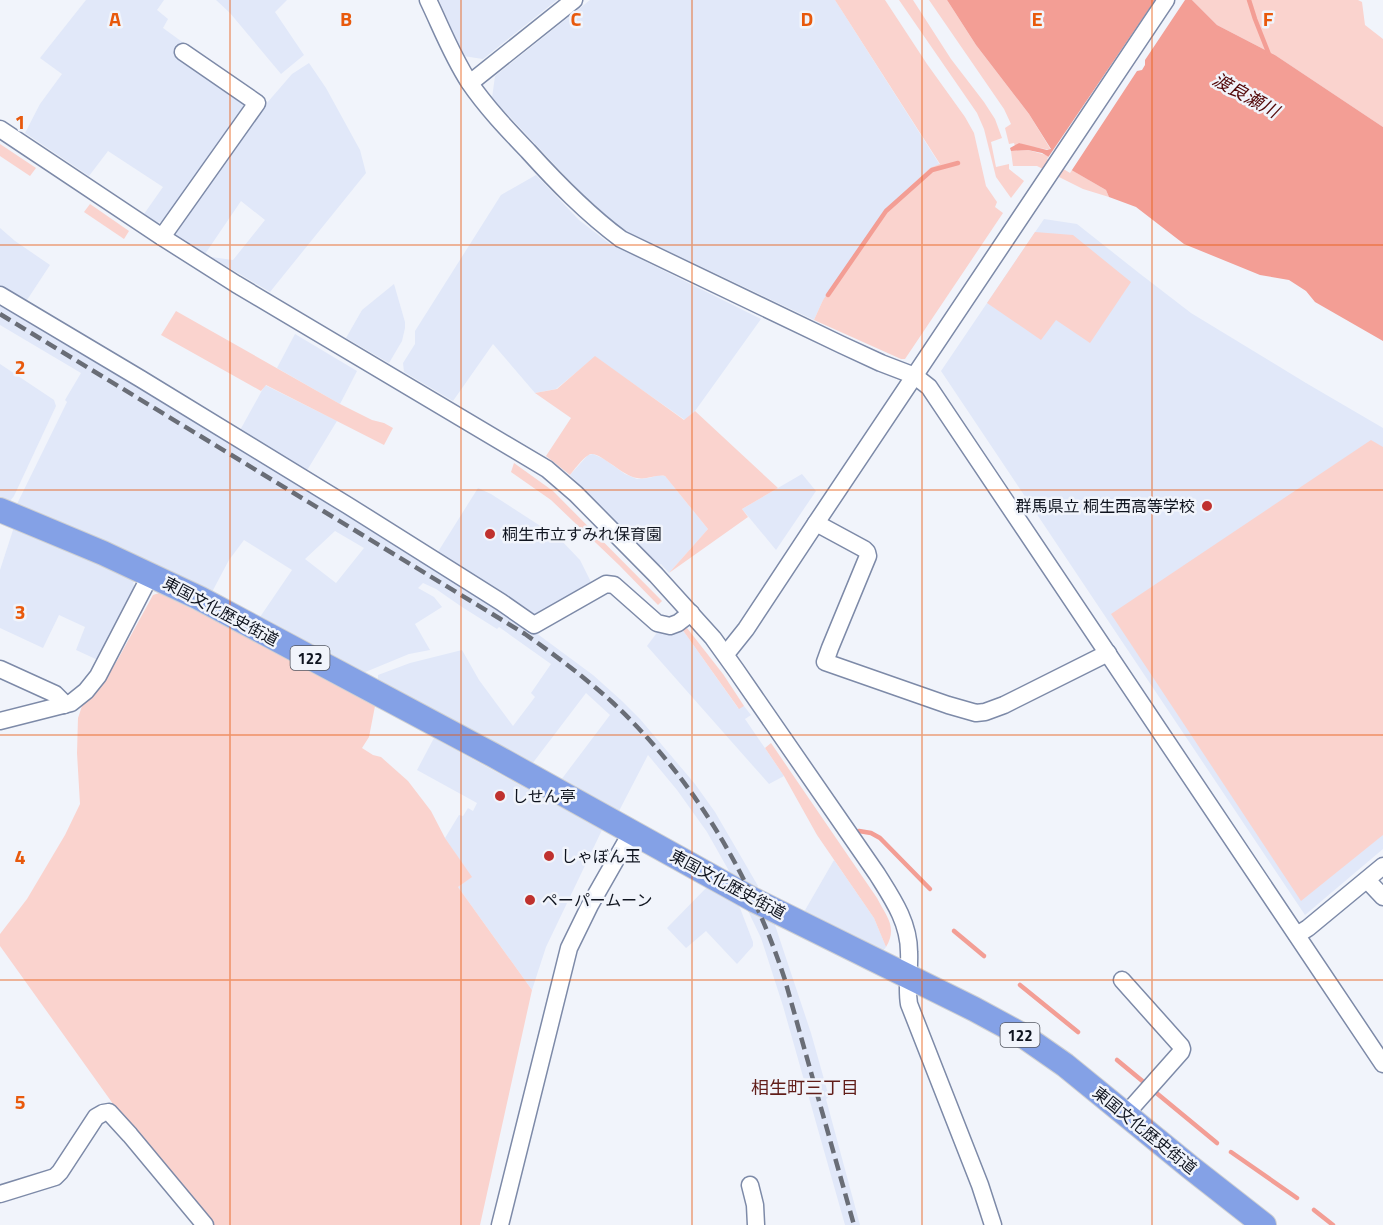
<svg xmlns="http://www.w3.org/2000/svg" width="1383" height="1225" viewBox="0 0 1383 1225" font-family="'Titillium Web','Noto Sans JP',sans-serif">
<rect width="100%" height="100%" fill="#f1f4fb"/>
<g fill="#e1e8f9" fill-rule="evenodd">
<polygon points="86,0 164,0 157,10 168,19 163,28 185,44 177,55 246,103 246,109 167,220 157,223 144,214 163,187 108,151 89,176 25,133 40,104 62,74 40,58"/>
<polygon points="216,0 287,0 275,12 304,55 281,74 230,13"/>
<polygon points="439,0 557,0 483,59 463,56"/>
<polygon points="590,0 835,0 940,165 823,300 814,320 632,234 614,223 582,194 492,98 495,76"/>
<polygon points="309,63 326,88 360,150 366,173 270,292 211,257 233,260 265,220 241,201 205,254 175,236 176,226 260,111 292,74"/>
<polygon points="536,175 579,220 610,244 761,319 695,411 685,420 595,357 556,389 535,393 493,344 453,401 404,372 403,363 415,344 415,331 501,195"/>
<polygon points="1044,219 1077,224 1139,273 1191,313 1306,383 1383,428 1383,849 1305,915 941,371"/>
<polygon points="0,228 15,241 50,265 25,303 0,288"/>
<polygon points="394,284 405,322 405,328 402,341 389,363 346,338 362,310"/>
<path d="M0,301L109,366L524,624L593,675L622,701L640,719L695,784L715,812L747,867L758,886L756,889L728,874L729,871L707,832L677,790L648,755L619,811L561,780L610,715L586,693L532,764L378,681V675L410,663L462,650L479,680L513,726L535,697L531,693L551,664L499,627L497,629L462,607L436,589L423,583L418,588L434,597L442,607L415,624L430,650L409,654L363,673L260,617L292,570L244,540L229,560L212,592L169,570L17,504L67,402L65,400L81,373L0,325ZM335,531L364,548L336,583L305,559Z"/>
<polygon points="295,334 357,371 340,404 277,368"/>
<polygon points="0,364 54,400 56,406 14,496 10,501 0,497"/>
<polygon points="265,385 337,421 306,472 239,432"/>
<polygon points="593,454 604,459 625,474 637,479 649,478 659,475 665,476 708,529 669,573 661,564 659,565 570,475 588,455"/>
<polygon points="802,474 816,491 776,550 742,509"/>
<polygon points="478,488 491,494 559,538 580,560 591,582 535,615 532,614 436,555"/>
<polygon points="14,527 86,559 133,580 135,595 100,661 76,650 85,627 59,615 43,648 0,628 0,570"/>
<polygon points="682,629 738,708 744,706 751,715 745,719 784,776 769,784 647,646 659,630"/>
<polygon points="434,738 602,830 546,947 532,990 458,887 471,877 445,838 459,815 463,816 468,808 473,811 477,803 417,770"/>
<polygon points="834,860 874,918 886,947 883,951 804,912"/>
<polygon points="708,886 735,900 740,908 753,942 753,946 737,964 706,931 686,948 667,928"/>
<polygon points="747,906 779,923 775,925 811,1033 829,1097 826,1099 860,1225 845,1225 783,1006 761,938 749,913"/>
</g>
<g fill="#fad3ce">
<polygon points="835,0 885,0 927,64 965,117 974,133 986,186 997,202 995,207 1003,213 905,359 901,359 814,320 823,300 885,210 930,168 940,164"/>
<polygon points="899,0 913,0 951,59 984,102 995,119 1002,138 991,142 996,167 1009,164 1009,169 1024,181 1011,198 996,177 984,129 977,113"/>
<polygon points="929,0 947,0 976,45 1029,114 1051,150 1027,146 1019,143 1015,146 1014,143 1009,144 1005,128 1011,124 1004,109"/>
<polygon points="1192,0 1358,0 1362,2 1365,25 1383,39 1383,127 1275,55 1217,25"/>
<polygon points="0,144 36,168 30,176 0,156"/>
<polygon points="1028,150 1046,155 1106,190 1109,197 1083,189 1037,166 1013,166 1011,151"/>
<polygon points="90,204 129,231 124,239 84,212"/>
<polygon points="1035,232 1073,235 1131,282 1090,343 1056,320 1041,340 987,303"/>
<polygon points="176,311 340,404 372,420 384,423 393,428 384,445 266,385 261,391 161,335"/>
<path d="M595,356L684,420L695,411L778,488L742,509L748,517L669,573L708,529L665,476C656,474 647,480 637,478C623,476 600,452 591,454C585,455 574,470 570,475L546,456L571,418L535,393L557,389Z"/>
<polygon points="1371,440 1383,447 1383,835 1301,901 1111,614"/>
<polygon points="514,463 553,491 662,601 658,605 619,565 551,500 511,472"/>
<polygon points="159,593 219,622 375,706 369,737 362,748 373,755 381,757 408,781 431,811 445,838 472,877 458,887 532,990 480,1225 211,1225 136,1136 0,946 0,934 27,899 65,835 80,804 77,753 78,718 82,706 100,688 118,659 153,595"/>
<polygon points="687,628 723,674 744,706 739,709 682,629"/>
<path d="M771,743L877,898C886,916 898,927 886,947L874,918L817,835L784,776L765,748Z"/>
</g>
<polygon fill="#f39e95" points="947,0 1192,0 1217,25 1275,55 1383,127 1383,341 1315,302 1306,291 1289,280 1260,275 1184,244 1136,207 1109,197 1106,190 1042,153 1028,150 1011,151 1010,148 1019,143 1047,150 1051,149 1029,114 976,45"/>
<polygon fill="#f1f4fb" points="1155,0 1185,0 1145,60 1145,65 1142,70 1137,71 1070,173 1047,159"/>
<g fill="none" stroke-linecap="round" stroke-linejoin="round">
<g stroke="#f39e95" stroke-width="4.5">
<polyline points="1249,0 1255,19 1270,57"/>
<polyline points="828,295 886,211 932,170 958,163"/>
<polyline points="859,831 871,833 880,838 930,889"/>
<polyline points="954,931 984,956"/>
<polyline points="1020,985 1078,1032"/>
<polyline points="1117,1060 1146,1084"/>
<polyline points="1154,1091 1217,1143"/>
<polyline points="1231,1152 1297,1198"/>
<polyline points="1314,1210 1333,1225"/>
</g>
<g stroke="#7d8aa8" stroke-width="19">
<g id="minor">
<path d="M428,0C441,27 452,56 469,82C486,107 507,129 528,151C557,183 586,213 621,239L842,345L881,363L915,376L929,387L1383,1064"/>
<polyline points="470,83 574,0"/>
<path d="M0,129L162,237L236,284L547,469L576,494L656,575L713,638L736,670L877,874C892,898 909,922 909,952C910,969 906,986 909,1004L980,1185L993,1225"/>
<polyline points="162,237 257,103 183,52"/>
<polyline points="0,295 141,379 347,505 501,602 534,625 606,584 614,585 657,623 670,626 678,623 691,613"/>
<polyline points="816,523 864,549 867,552 868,556 830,648 825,662 948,705 976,713 985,712 1004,705 1108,653"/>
<polyline points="726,654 746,629 816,523 1166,0"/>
<polyline points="0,669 55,694 62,701 64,705"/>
<polyline points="0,721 71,703 86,691 98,676 151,574"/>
<polyline points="1367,880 1383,897"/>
<polyline points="1297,935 1308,928 1383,866"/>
<polyline points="1122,980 1181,1046 1182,1049 1181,1052 1126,1114"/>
<polyline points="750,1185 755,1205 756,1225"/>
<polyline points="0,1194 55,1177 60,1172 96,1117 103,1113 109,1112 130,1135 205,1225"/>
<polyline points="500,1225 569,948 590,905 631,833"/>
</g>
</g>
<g stroke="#cfd0d2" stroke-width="26">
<polyline id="highway" points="0,510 103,553 199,598 493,755 754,900 974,1009 1022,1035 1065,1065 1190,1167 1264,1225"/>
</g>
<use href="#minor" stroke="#fff" stroke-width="16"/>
<use href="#highway" stroke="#84a1e6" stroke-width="24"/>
<path stroke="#696d76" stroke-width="4.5" stroke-dasharray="12 6" stroke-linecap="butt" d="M0,314L525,634C555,655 584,677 611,701C692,776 751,875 785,980L854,1225"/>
</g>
<path fill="none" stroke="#e8590c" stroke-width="1.5" stroke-opacity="0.55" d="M230,0V1225M461,0V1225M692,0V1225M922,0V1225M1152,0V1225M0,245H1383M0,490H1383M0,735H1383M0,980H1383"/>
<g fill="#bf312e" stroke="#f1f4fb" stroke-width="2">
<circle cx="1207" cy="506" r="6"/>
<circle cx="490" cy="534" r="6"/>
<circle cx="500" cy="796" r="6"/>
<circle cx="549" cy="856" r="6"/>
<circle cx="530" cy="900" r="6"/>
</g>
<g text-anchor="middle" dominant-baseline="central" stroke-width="5" stroke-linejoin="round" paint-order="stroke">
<g fill="#f1f4fb" stroke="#535761" stroke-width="1.5">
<rect x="290.5" y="646" width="39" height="24" rx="4.5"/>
<rect x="1000.5" y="1023" width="39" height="24" rx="4.5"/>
</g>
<g font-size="15" font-weight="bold" fill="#0f141f">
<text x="310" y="658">122</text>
<text x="1020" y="1035">122</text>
</g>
<g font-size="16" fill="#0f141f" stroke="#f1f4fb" text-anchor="start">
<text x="1195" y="506" text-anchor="end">群馬県立 桐生西高等学校</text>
<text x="502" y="534">桐生市立すみれ保育園</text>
<text x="512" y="796">しせん亭</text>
<text x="561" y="856">しゃぼん玉</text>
<text x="542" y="900">ペーパームーン</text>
</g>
<g font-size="16" fill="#0f141f" stroke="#f1f4fb">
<text transform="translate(221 611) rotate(28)">東国文化歴史街道</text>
<text transform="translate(728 884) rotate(28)">東国文化歴史街道</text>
<text transform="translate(1145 1130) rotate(39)">東国文化歴史街道</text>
</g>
<g font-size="18" font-style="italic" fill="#530809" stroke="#f1f4fb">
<text transform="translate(1246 95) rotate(29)">渡良瀬川</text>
</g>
<g font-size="18" fill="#611d19" stroke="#f1f4fb">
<text x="805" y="1087">相生町三丁目</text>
</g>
</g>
<g font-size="20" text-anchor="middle" font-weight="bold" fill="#e8590c" stroke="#f1f4fb" stroke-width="5" stroke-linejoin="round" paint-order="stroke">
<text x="115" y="26">A</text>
<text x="346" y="26">B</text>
<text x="576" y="26">C</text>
<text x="807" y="26">D</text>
<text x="1037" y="26">E</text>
<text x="1268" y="26">F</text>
<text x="20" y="129">1</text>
<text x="20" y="374">2</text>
<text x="20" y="619">3</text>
<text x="20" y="864">4</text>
<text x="20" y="1109">5</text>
</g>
</svg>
